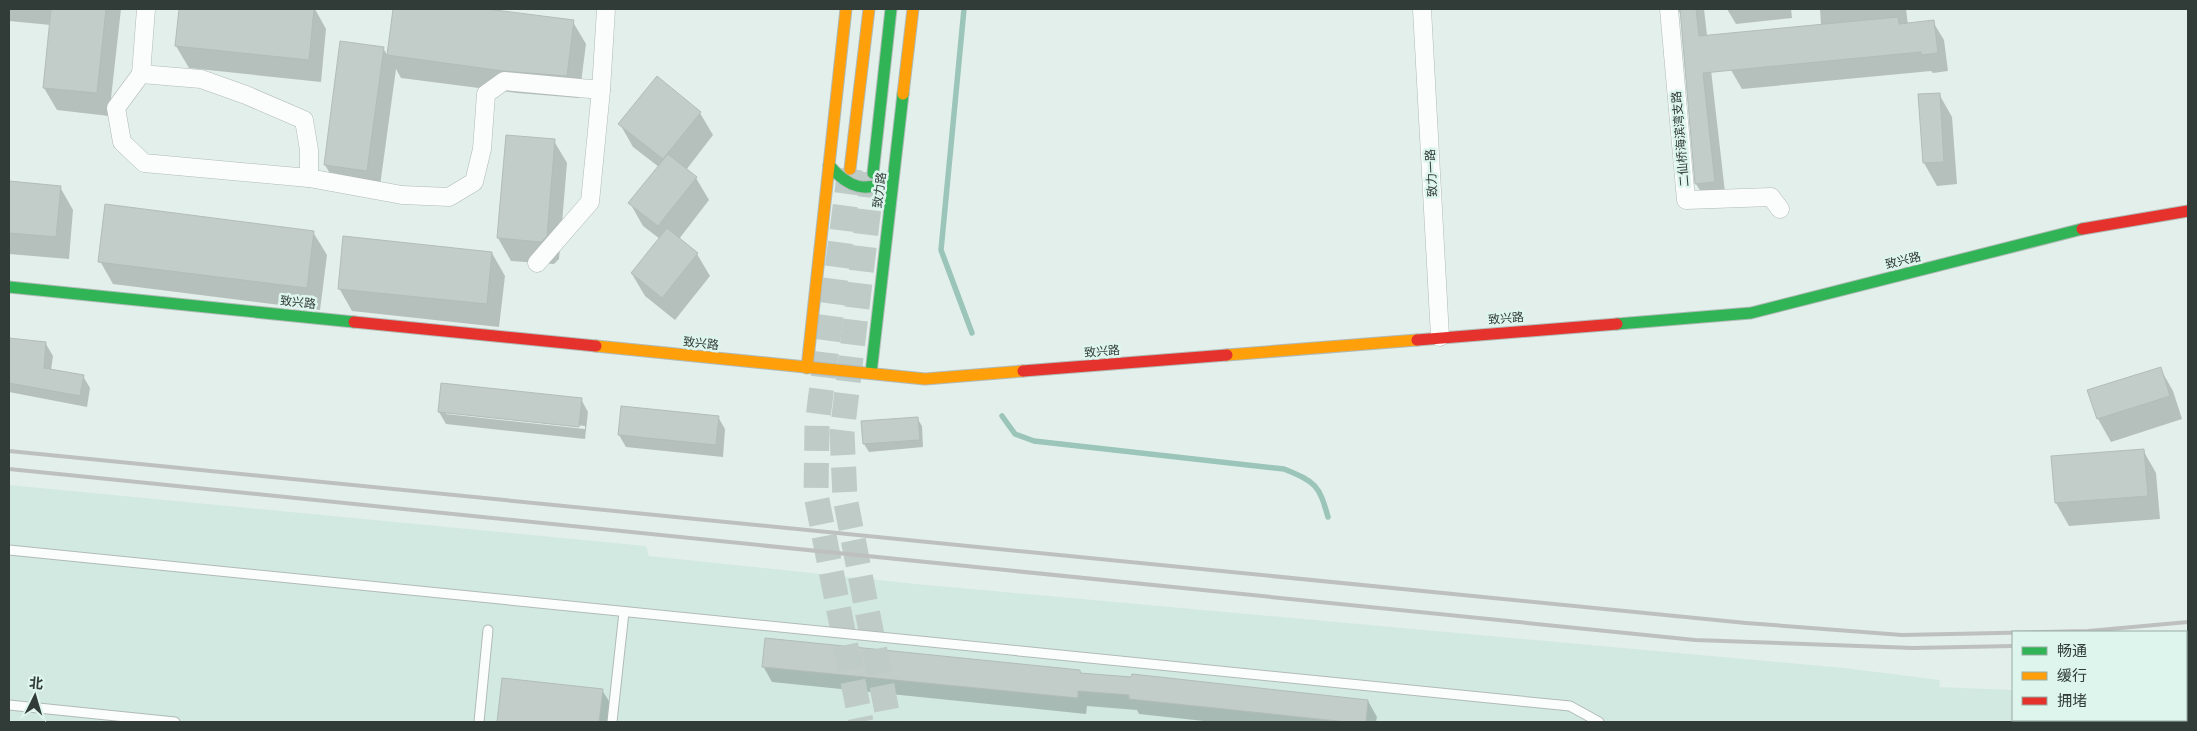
<svg xmlns="http://www.w3.org/2000/svg" width="2197" height="731" viewBox="0 0 2197 731" font-family="'Noto Sans','Noto Sans SC',sans-serif">
<rect width="100%" height="100%" fill="#e3efeb"/>
<polygon fill="#d2e9e2" points="9,485 646,546 649,556 916,584 1844,668 1940,680 1939,687 2013,690 2013,720 2186,720 2186,698 2188,698 2188,722 9,722"/>
<g fill="#0003" fill-rule="evenodd">
<polygon points="9,9 121,9 109,116 57,110 44,88 51,25 9,21"/>
<polygon points="180,9 315,9 326,29 321,82 189,68 176,46"/>
<polygon points="394,9 478,9 573,22 586,44 579,98 517,93 401,78 396,69 379,193 338,187 325,165 383,48 388,56"/>
<polygon points="1678,9 1704,9 1726,201 1708,203 1696,184 1681,15"/>
<polygon points="1727,9 1791,9 1792,18 1736,24"/>
<polygon points="1820,9 1906,9 1908,25 1933,22 1944,40 1948,71 1933,73 1931,71 1742,89 1731,70 1821,25"/>
<polygon points="1939,94 1952,117 1957,184 1937,186 1924,163 1919,96"/>
<polygon points="700,113 713,135 686,170 696,178 709,200 679,239 697,254 710,276 675,320 645,296 632,274 660,239 643,226 630,203 659,167 633,147 620,124"/>
<polygon points="507,136 554,141 567,163 559,259 554,264 511,261 498,238"/>
<polygon points="9,183 60,187 73,210 69,259 9,254"/>
<polygon points="313,232 327,255 320,310 113,284 100,261"/>
<polygon points="492,253 505,276 499,327 352,311 339,288"/>
<polygon points="9,340 46,344 53,356 51,370 83,376 90,388 87,407 9,392"/>
<polygon points="2160,368 2173,391 2182,419 2111,442 2098,419 2088,391"/>
<path d="M581,399L588,412L585,439L446,424L439,412ZM446,411L585,426V429L446,414Z"/>
<polygon points="718,417 725,429 723,457 626,447 619,435"/>
<polygon points="917,418 922,426 923,447 869,452 864,444"/>
<polygon points="2143,450 2156,473 2160,519 2069,526 2056,503 2053,457"/>
<polygon points="763,666 1080,671 1082,675 1368,701 1377,717 1376,722 1213,722 1139,714 1137,710 1087,706 1086,714 772,682"/>
<polygon points="503,679 602,690 612,706 610,722 498,722"/>
</g>
<g fill="none" stroke-linecap="round" stroke-linejoin="round">
<g stroke="#9ac5b8" stroke-width="5.5">
<polyline points="964,9 941,250 972,333"/>
<path d="M1002,416L1015,434L1034,441L1284,469C1316,482 1319,485 1328,517"/>
</g>
</g>
<g fill="#c2ccc9" stroke="#b2bcb8">
<polygon points="51,9 106,9 97,93 43,88"/>
<polygon points="179,9 314,9 309,60 175,46"/>
<polygon points="393,9 487,9 574,20 567,76 503,71 387,55"/>
<polygon points="1680,9 1696,9 1699,36 1898,17 1899,24 1934,20 1938,53 1921,55 1921,52 1703,73 1715,182 1695,184"/>
<polygon points="340,41 384,47 367,171 324,165"/>
<polygon points="657,76 701,112 663,159 618,124"/>
<polygon points="1940,93 1944,162 1923,163 1918,94"/>
<polygon points="506,135 555,139 547,236 541,242 497,238"/>
<polygon points="668,154 697,177 658,226 628,203"/>
<polygon points="9,181 61,186 56,237 9,233"/>
<polygon points="105,204 314,231 307,288 98,262"/>
<polygon points="667,228 698,253 662,298 631,273"/>
<polygon points="343,236 492,252 487,304 338,289"/>
<polygon points="9,338 46,342 44,368 84,375 80,396 9,383"/>
<polygon points="2161,367 2170,396 2097,419 2087,390"/>
<polygon points="441,383 582,398 579,427 438,412"/>
<polygon points="621,406 719,416 716,445 618,435"/>
<polygon points="918,417 920,440 863,444 861,421"/>
<polygon points="2144,449 2148,496 2055,503 2051,456"/>
<polygon points="765,638 1080,670 1080,673 1131,677 1132,674 1368,700 1366,722 1347,722 1129,699 1129,695 1078,691 1078,698 762,667"/>
<polygon points="502,678 603,689 599,722 497,722"/>
</g>
<g fill="none" stroke-linecap="round" stroke-linejoin="round">
<g stroke="#bfcbc7" stroke-width="25" stroke-dasharray="25 12" stroke-linecap="butt">
<polyline points="850,169 817,425 816,495 861,722"/>
<polyline points="873,173 842,433 845,498 889,722"/>
</g>
<g stroke="#b0bab7" stroke-width="11">
<g id="lane">
<polyline points="9,550 1570,706 1599,722"/>
<polyline points="9,705 175,722"/>
<polyline points="479,722 488,630"/>
<polyline points="612,722 624,612"/>
</g>
</g>
<g stroke="#b0bab7" stroke-width="19">
<g id="street">
<polyline points="146,9 141,74 201,79 246,95 304,120 309,150 309,178"/>
<polyline points="1422,9 1440,337"/>
<polyline points="1669,9 1686,200 1771,197 1780,209"/>
<polyline points="141,74 116,108 122,142 144,163 309,178 402,195 449,197 474,182 482,149 486,94 504,81 601,90 590,202 537,263"/>
<polyline points="601,90 606,9"/>
</g>
</g>
<g stroke="#b0bab7" stroke-width="13">
<g id="fast">
<path d="M829,165C847,187 868,196 892,176"/>
<polyline points="873,173 891,9"/>
<polyline points="9,287 354,322"/>
<polyline points="1617,324 1751,313 2082,229"/>
<polyline points="871,373 903,94"/>
</g>
</g>
<g stroke="#b0bab7" stroke-width="13">
<g id="slow">
<polyline points="903,94 913,9"/>
<polyline points="850,169 869,9"/>
<polyline points="596,346 925,379 1023,371"/>
<polyline points="1227,355 1417,340"/>
<polyline points="807,368 846,9"/>
</g>
</g>
<g stroke="#b0bab7" stroke-width="13">
<g id="jam">
<polyline points="2082,229 2188,211"/>
<polyline points="354,322 596,346"/>
<polyline points="1417,340 1617,324"/>
<polyline points="1023,371 1227,355"/>
</g>
</g>
<use href="#lane" stroke="#fbfdfc" stroke-width="9"/>
<use href="#street" stroke="#fbfdfc" stroke-width="18"/>
<use href="#fast" stroke="#30b455" stroke-width="11"/>
<use href="#slow" stroke="#ff9f0a" stroke-width="11"/>
<use href="#jam" stroke="#e5322d" stroke-width="11"/>
<g stroke="#bec0c0" stroke-width="4">
<polyline points="9,451 1746,623 1902,635 2088,631 2188,622"/>
<polyline points="9,469 1695,640 1913,648 2013,646"/>
<polyline points="2186,635 2188,635"/>
</g>
</g>
<g text-anchor="middle" dominant-baseline="central" stroke-width="5" stroke-linejoin="round" paint-order="stroke">
<g font-size="12" fill="#313b38" stroke="#ddf5ed">
<text transform="translate(1680 139) rotate(-95)">二仙桥海滨湾支路</text>
<text transform="translate(1431 173) rotate(-93)">致力一路</text>
<text transform="translate(879 190) rotate(-83)">致力路</text>
<text transform="translate(1903 260) rotate(-14)">致兴路</text>
<text transform="translate(298 302) rotate(6)">致兴路</text>
<text transform="translate(1506 318) rotate(-5)">致兴路</text>
<text transform="translate(701 343) rotate(6)">致兴路</text>
<text transform="translate(1102 351) rotate(-5)">致兴路</text>
</g>
</g>
<rect width="2197" height="731" fill="none" stroke="#313b38" stroke-width="20"/>
<rect x="2012" y="631" width="175" height="90" fill="#ddf5ed" stroke="#98aba5"/>
<rect x="2022" y="647" width="25" height="8" fill="#30b455" stroke="#98aba5"/>
<text x="2057" y="656" font-size="15" fill="#313b38">畅通</text>
<rect x="2022" y="672" width="25" height="8" fill="#ff9f0a" stroke="#98aba5"/>
<text x="2057" y="681" font-size="15" fill="#313b38">缓行</text>
<rect x="2022" y="697" width="25" height="8" fill="#e5322d" stroke="#98aba5"/>
<text x="2057" y="706" font-size="15" fill="#313b38">拥堵</text>
<g transform="translate(35 696) rotate(5)" stroke="#ddf5ed" stroke-width="4" paint-order="stroke">
<path d="M0-4L9 19L0 12L-9 19Z" fill="#313b38"/>
<text y="-8" font-size="14" font-weight="bold" text-anchor="middle" fill="#313b38">北</text>
</g>
</svg>
